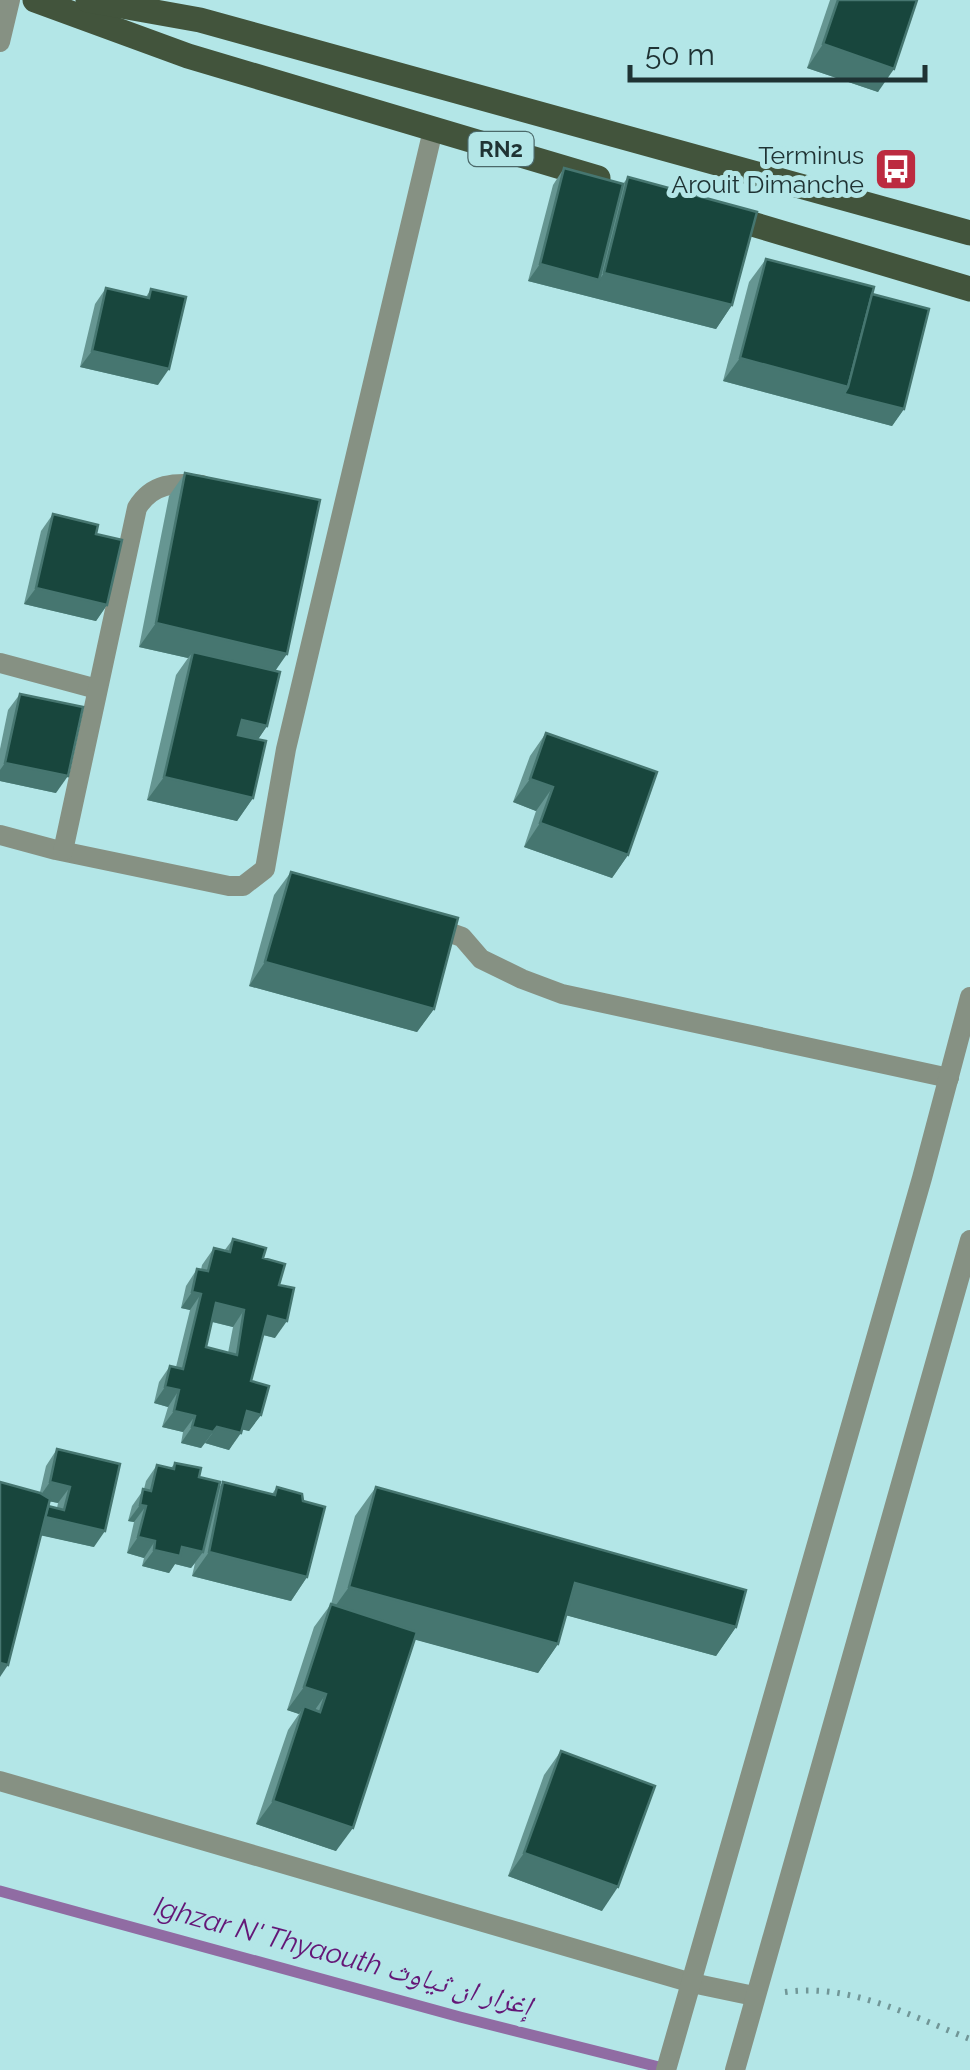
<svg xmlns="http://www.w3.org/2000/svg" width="970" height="2070" viewBox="0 0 970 2070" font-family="Raleway,'Noto Naskh Arabic',sans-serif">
<rect width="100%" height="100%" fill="#b3e6e7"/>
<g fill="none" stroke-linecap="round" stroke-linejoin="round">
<polyline stroke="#906ca3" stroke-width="11" points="0,1891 460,2017 667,2069"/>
<path stroke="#719697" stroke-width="6" stroke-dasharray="2.5 8" stroke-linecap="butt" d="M785,1992C851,1983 910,2016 970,2039"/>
<g stroke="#869183" stroke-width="20">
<polyline points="0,42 10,0"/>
<polyline points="0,663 97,689"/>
<polyline points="0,835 56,850 229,886 243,886 265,869 286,749 433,130"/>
<path d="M63,851L137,508C152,483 175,482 202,485"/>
<polyline points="431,926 462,937 481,959 522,979 562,994 949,1078"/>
<polyline points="0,1781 692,1983 754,1996"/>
</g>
<g stroke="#869183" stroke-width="20">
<polyline points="666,2070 922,1178 970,997"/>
<polyline points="735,2070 970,1240"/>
</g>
<g stroke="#42543c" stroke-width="25">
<polyline points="35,0 188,56 598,178"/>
<polyline points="88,0 200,20 970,233"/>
<polyline points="722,215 970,289"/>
</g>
</g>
<g fill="#669692" fill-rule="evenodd">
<polygon points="830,0 917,0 878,92 807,68"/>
<polygon points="564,168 623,184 628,177 732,305 716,329 528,281 553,185"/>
<polygon points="766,259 872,294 904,409 892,426 723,381 749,282"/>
<polygon points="106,288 146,297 151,289 158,385 80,367 95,304"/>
<polygon points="185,473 275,671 267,726 258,739 253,798 237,821 147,800 176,675 188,658 139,647 169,496"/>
<polygon points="53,514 96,534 107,605 96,621 24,604 41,531"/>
<polygon points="20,694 56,793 0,781 0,749 8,710"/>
<polygon points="546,733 628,855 612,878 524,847 536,811 513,802 530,756"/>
<polygon points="291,872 434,1009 417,1032 249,986 274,895"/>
<path d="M233,1239L263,1258L279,1285L275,1338L263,1335L251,1381L261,1415L249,1431L242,1429L229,1450L205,1443L201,1448L181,1443L183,1432L162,1427L168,1407L154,1403L159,1382L170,1366L176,1367L190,1310L181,1308L186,1286L197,1269L201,1270L202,1265L214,1248L224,1251ZM212,1322L233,1327L228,1353L206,1347Z"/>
<path d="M57,1449L94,1547L41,1535L40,1492L46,1466ZM49,1501L58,1503L57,1508L48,1506Z"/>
<polygon points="175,1463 218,1489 223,1482 272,1494 277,1487 307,1577 291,1601 192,1576 195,1563 191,1568 175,1564 169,1573 142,1566 144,1558 127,1553 134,1522 128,1521 132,1506 144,1489 146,1481 157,1465 171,1468"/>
<polygon points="376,1487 736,1627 716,1656 566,1615 558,1644 538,1673 414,1639 336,1851 256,1824 288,1730 299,1714 287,1710 314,1627 331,1604 355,1516"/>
<polygon points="561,1751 602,1911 508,1876 544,1775"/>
</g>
<g fill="#467670">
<polygon points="823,44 894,69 878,92 807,68"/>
<polygon points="540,264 599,280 604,273 732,305 716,329 528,281"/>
<polygon points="92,351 169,369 158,385 80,367"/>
<polygon points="740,358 848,387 904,409 892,426 723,381"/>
<polygon points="36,588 107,605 96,621 24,604"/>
<polygon points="156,623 287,654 271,677 193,652 188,658 139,647"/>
<polygon points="242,720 267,726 251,750 226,743"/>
<polygon points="5,763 68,776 56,793 0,781 0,770"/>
<polygon points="164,777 253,798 237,821 147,800"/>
<polygon points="530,779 553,787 536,811 513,802"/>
<polygon points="540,823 628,855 612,878 524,847"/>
<polygon points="265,962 434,1009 417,1032 249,986"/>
<polygon points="192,1292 201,1294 190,1310 181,1308"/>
<polygon points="216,1303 244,1310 233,1327 205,1320"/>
<polygon points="268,1316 287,1321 275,1338 256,1333"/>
<polygon points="165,1387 179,1390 168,1407 154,1403"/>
<polygon points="174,1411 195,1416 183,1432 162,1427"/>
<polygon points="247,1411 261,1415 249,1431 235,1428"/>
<polygon points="192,1427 213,1432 201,1448 181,1443"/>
<polygon points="217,1427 241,1433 229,1450 205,1443"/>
<polygon points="50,1482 70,1487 58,1503 38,1499"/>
<polygon points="140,1505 146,1506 134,1522 128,1521"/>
<polygon points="42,1516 105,1531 94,1547 30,1533"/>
<polygon points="138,1537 155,1541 144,1558 127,1553"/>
<polygon points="182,1547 203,1552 191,1568 175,1564 169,1573 142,1566 154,1550"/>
<polygon points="209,1552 307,1577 291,1601 192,1576"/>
<polygon points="575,1583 736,1627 716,1656 554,1612"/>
<polygon points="349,1587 558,1644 538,1673 328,1616"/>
<polygon points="0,1663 8,1665 0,1677"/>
<polygon points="304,1687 326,1694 310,1717 304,1706 299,1714 287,1710"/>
<polygon points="273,1801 353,1828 336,1851 256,1824"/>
<polygon points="524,1853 618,1887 602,1911 508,1876"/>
</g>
<g fill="#18463d" stroke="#467670" stroke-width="2.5" fill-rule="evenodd">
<polygon points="838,0 917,0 894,69 823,44"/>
<polygon points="564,168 623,184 599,280 540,264"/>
<polygon points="628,177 757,212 732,305 604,273"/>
<polygon points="766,259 874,287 848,387 740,358"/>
<polygon points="106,288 149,298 151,289 186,297 169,369 92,351"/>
<polygon points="872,294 929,309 904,409 844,394 848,387"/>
<polygon points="185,473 320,500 287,654 156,623"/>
<polygon points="53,514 98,525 96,534 122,540 107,605 36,588"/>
<polygon points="193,652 280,672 267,726 242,720 238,735 266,741 253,798 164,777"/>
<polygon points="20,694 83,707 68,776 5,763"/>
<polygon points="546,733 657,772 628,855 540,823 553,787 530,779"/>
<polygon points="291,872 458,918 434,1009 265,962"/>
<path d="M233,1239L266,1248L263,1258L285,1264L279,1285L294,1288L287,1321L268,1316L251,1381L269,1386L261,1415L247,1411L241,1433L217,1427L213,1432L192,1427L195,1416L174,1411L179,1390L165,1387L170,1366L183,1369L201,1294L192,1292L197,1269L208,1271L214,1248L230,1252ZM216,1303L244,1310L237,1355L206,1347Z"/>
<polygon points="57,1449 120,1464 105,1531 45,1517 48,1506 64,1510 70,1487 50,1482"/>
<polygon points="175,1463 201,1468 199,1477 220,1482 203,1552 182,1547 180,1556 154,1550 155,1541 138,1537 146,1506 140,1505 143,1489 151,1491 157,1465 174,1469"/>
<polygon points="0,1482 40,1493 50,1499 8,1665 0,1663"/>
<polygon points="223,1482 275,1495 277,1487 302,1494 303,1501 325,1507 307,1577 209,1552"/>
<polygon points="376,1487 746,1590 736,1627 575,1583 558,1644 349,1587"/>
<polygon points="331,1604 417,1632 353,1828 273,1801 304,1706 320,1712 326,1694 304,1687"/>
<polygon points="561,1751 655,1786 618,1887 524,1853"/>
</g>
<defs>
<g id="bus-square" transform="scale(2.25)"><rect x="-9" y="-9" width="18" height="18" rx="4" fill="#bc2b40" stroke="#b3e6e7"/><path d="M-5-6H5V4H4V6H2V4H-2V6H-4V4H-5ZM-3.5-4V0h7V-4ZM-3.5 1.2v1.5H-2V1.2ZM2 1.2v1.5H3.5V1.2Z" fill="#fff"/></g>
</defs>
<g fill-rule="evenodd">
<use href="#bus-square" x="896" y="169"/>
</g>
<g text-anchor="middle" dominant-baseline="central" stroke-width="10" stroke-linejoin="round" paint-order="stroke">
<rect fill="#b3e6e7" stroke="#4b696a" stroke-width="2.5" x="468.5" y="132" width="65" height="34" rx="8"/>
<g font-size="22" font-weight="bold" fill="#1f3334">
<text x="501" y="149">RN2</text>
</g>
<g font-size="25" fill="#1f3334" stroke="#b3e6e7" text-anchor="end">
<text x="864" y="155">Terminus<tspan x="864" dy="29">Arouit Dimanche</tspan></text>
</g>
<g font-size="28" font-style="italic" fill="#641777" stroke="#b3e6e7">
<text transform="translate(343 1956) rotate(15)">Ighzar N' Thyaouth إغزار ان ثياوث</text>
</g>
</g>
<path d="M630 65v15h295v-15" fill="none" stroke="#1f3334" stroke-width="5"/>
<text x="645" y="65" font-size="30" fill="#1f3334" stroke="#b3e6e7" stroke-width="8" paint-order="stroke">50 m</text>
</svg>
